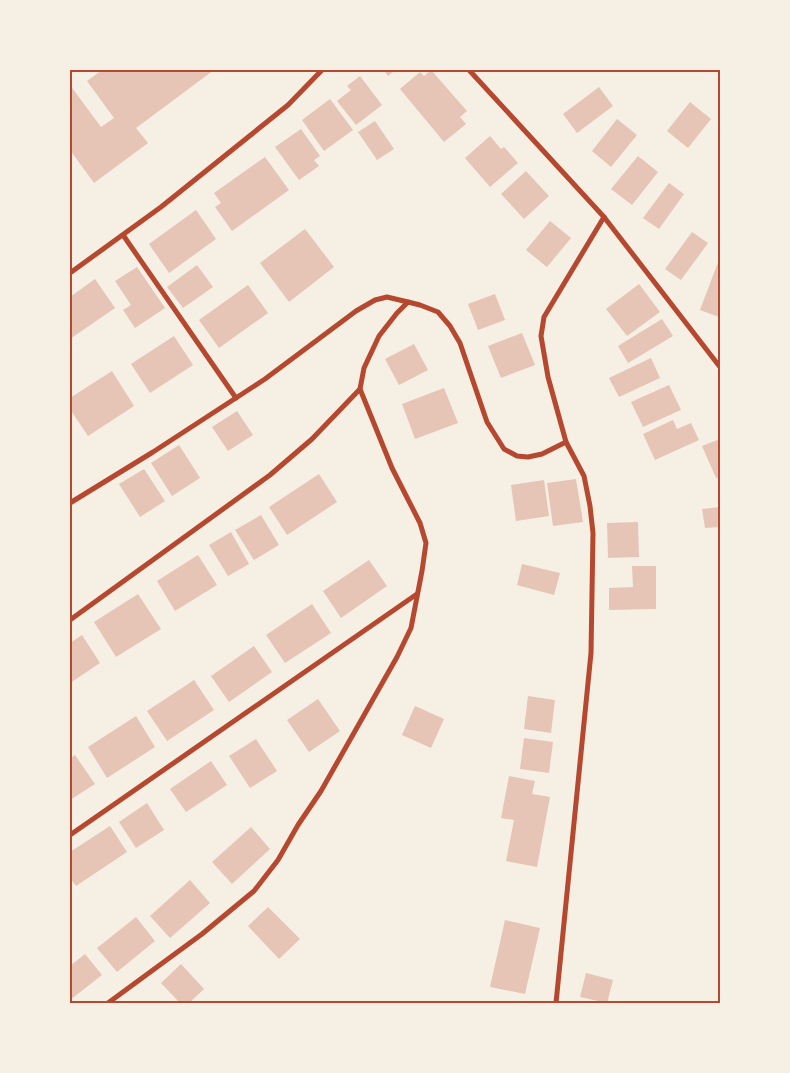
<svg xmlns="http://www.w3.org/2000/svg" width="790" height="1073" viewBox="0 0 790 1073" font-family="'Source Sans 3',sans-serif">
<rect width="100%" height="100%" fill="#f6efe4"/>
<g fill="#e6c5b7">
<polygon points="102,70 214,70 136,128 148,143 94,183 70,150 70,85 101,127 114,118 87,81"/>
<polygon points="384,70 395,70 388,76"/>
<polygon points="431,70 467,111 460,117 466,124 444,142 400,89 420,72 424,76"/>
<polygon points="360,76 382,105 356,125 337,101 351,90 347,86"/>
<polygon points="599,87 613,106 577,133 563,114"/>
<polygon points="330,99 353,130 324,151 302,120"/>
<polygon points="690,102 711,119 688,148 667,131"/>
<polygon points="617,119 637,135 611,167 592,151"/>
<polygon points="375,121 394,149 377,160 358,132"/>
<polygon points="301,129 320,156 314,160 319,166 299,180 275,147"/>
<polygon points="490,136 501,149 504,147 518,163 490,187 465,158"/>
<polygon points="638,156 658,172 632,205 611,189"/>
<polygon points="265,157 289,190 232,231 215,207 221,203 214,193"/>
<polygon points="526,171 549,196 524,219 501,194"/>
<polygon points="669,183 684,194 659,229 643,218"/>
<polygon points="196,210 216,239 169,273 149,244"/>
<polygon points="550,221 571,238 547,267 526,250"/>
<polygon points="305,229 334,267 289,302 260,263"/>
<polygon points="692,232 708,243 681,280 665,269"/>
<polygon points="720,257 720,315 719,317 700,310"/>
<polygon points="197,265 213,287 183,308 167,287"/>
<polygon points="137,267 165,308 135,328 123,310 131,305 115,281"/>
<polygon points="95,279 115,308 70,339 70,297"/>
<polygon points="639,284 660,312 627,336 606,309"/>
<polygon points="248,285 268,313 219,348 199,320"/>
<polygon points="495,294 505,320 478,330 468,304"/>
<polygon points="662,319 673,336 628,363 618,346"/>
<polygon points="522,333 535,365 501,378 488,346"/>
<polygon points="174,336 193,365 150,393 131,364"/>
<polygon points="414,344 428,370 399,385 385,359"/>
<polygon points="651,358 660,378 619,397 609,378"/>
<polygon points="112,371 134,406 88,436 70,409 70,398"/>
<polygon points="669,385 681,410 643,427 631,402"/>
<polygon points="444,388 458,423 415,439 402,404"/>
<polygon points="237,411 253,435 228,451 212,427"/>
<polygon points="673,420 677,429 691,423 699,440 655,460 643,434"/>
<polygon points="720,439 720,477 716,478 702,446"/>
<polygon points="179,445 200,478 172,496 151,463"/>
<polygon points="144,469 165,501 140,517 119,484"/>
<polygon points="319,474 337,502 287,535 269,507"/>
<polygon points="576,479 583,522 553,526 547,483"/>
<polygon points="544,480 549,516 516,521 511,485"/>
<polygon points="720,507 720,527 705,528 702,509"/>
<polygon points="261,515 279,545 254,560 235,530"/>
<polygon points="638,522 639,557 608,558 607,523"/>
<polygon points="231,532 249,564 228,576 209,545"/>
<polygon points="198,555 217,585 175,611 157,581"/>
<polygon points="369,560 387,586 341,618 323,591"/>
<polygon points="522,564 560,573 554,595 517,585"/>
<polygon points="632,566 656,566 656,609 609,610 609,588 633,587"/>
<polygon points="138,594 161,629 116,657 94,622"/>
<polygon points="312,604 331,633 285,663 266,635"/>
<polygon points="82,635 100,663 70,683 70,643"/>
<polygon points="254,646 272,672 229,702 211,676"/>
<polygon points="194,680 214,710 167,741 147,711"/>
<polygon points="528,696 555,700 551,733 524,729"/>
<polygon points="318,699 340,731 309,752 287,720"/>
<polygon points="415,706 444,719 431,748 402,735"/>
<polygon points="136,716 155,747 107,778 88,747"/>
<polygon points="524,738 553,742 549,773 520,769"/>
<polygon points="256,739 277,771 250,788 229,756"/>
<polygon points="75,755 95,784 70,800 70,759"/>
<polygon points="211,761 227,785 186,812 170,789"/>
<polygon points="509,776 535,781 532,794 550,797 537,867 506,861 514,820 501,818"/>
<polygon points="147,803 164,830 136,848 119,822"/>
<polygon points="110,826 127,852 76,886 70,878 70,852"/>
<polygon points="251,827 270,849 232,884 212,862"/>
<polygon points="190,880 210,903 170,938 150,916"/>
<polygon points="268,907 300,939 279,959 248,926"/>
<polygon points="136,917 155,941 117,972 97,948"/>
<polygon points="505,920 540,928 525,994 490,987"/>
<polygon points="85,954 102,975 70,1000 70,966"/>
<polygon points="181,964 204,989 189,1003 180,1003 161,983"/>
<polygon points="586,973 613,980 607,1003 580,997"/>
</g>
<g fill="none" stroke-linecap="round" stroke-linejoin="round">
<g stroke="#b5482f" stroke-width="5">
<polyline points="469,70 604,217 720,367"/>
<polyline points="123,235 236,398"/>
<polyline points="70,273 161,207 288,105 322,70"/>
<polyline points="70,503 153,452 265,379 356,311 375,300 387,297 408,302"/>
<polyline points="70,620 270,475 312,439 360,389"/>
<polyline points="70,835 417,594"/>
<polyline points="108,1003 202,934 254,891 278,860 298,825 321,791 397,657 411,628 422,571 426,543 420,523 392,468 360,389 364,368 379,336 397,313 408,302 420,305 438,312 450,326 460,343 487,422 504,449 517,456 528,457 542,454 566,442"/>
<polyline points="556,1003 591,653 593,533 590,506 584,476 566,442 548,377 541,336 544,317 604,217"/>
</g>
</g>
<rect width="790" height="1073" fill="none" stroke="#f6efe4" stroke-width="142"/>
<rect x="71" y="71" width="648" height="931" fill="none" stroke="#b5482f" stroke-width="2"/>
</svg>
